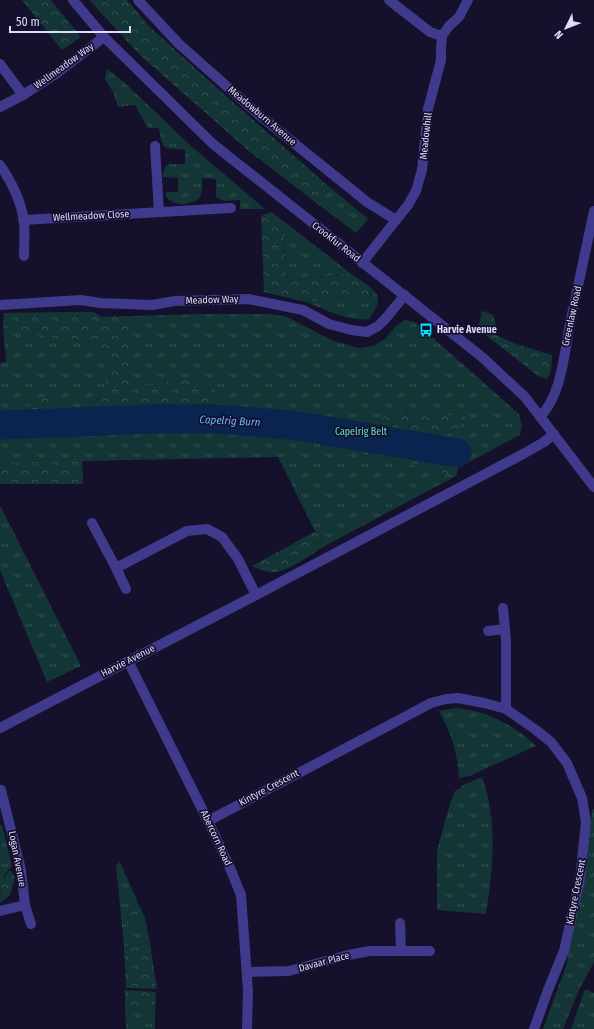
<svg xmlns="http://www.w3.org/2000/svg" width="594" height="1029" viewBox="0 0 594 1029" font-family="'Fira Sans Condensed',sans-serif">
<defs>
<pattern id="grass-tufts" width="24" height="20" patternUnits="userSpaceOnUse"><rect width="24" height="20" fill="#133535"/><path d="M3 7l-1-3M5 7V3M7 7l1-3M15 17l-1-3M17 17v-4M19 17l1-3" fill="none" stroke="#355253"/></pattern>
<pattern id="forest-crowns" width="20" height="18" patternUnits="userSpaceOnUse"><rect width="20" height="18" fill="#133535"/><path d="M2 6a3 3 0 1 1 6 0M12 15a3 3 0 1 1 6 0" fill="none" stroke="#355253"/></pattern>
</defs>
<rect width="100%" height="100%" fill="#15102b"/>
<g fill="url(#grass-tufts)">
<path d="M107,69L124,82L191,146L265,209H240V200L224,201L216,197V179L202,178C202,184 203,194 198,199C195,202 184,205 180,204C175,204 169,200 166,197V192H178V178L163,177L165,167L169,164H185V150C163,147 163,152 159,128H148L135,105L118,107L113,92L105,79Z"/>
<polygon points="325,183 368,219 356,233 315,202"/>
<polygon points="281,219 350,273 287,281"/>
<path d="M368,285L377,294L378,303L370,319C348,322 327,310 306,302L329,299L372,297Z"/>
<polygon points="94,312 101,317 200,314 270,314 287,317 334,341 359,348 373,346 385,339 396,326 405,320 415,322 519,414 522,426 520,435 458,468 456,476 323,547 278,457 82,461 83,484 0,484 0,363 6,362 3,327 4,313"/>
<polygon points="0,505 81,666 47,682 0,570"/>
<path d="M456,708C462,709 468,709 474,711C495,715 521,731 536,746L469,776L459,778C457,751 452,735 439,711Z"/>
<path d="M482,777C498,820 493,869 486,914L437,910V850L450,804L455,791L465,784Z"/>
<polygon points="594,809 594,962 579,990 563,1029 543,1029 566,966 587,862 592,810"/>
<polygon points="0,825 2,825 12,866 5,874 0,892"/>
<polygon points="120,862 138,903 131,905 126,917 128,927 145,918 150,943 124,946 116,866"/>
<polygon points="585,989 594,993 594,1029 571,1029"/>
<polygon points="125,1007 155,1013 155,1029 126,1029"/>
</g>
<g fill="url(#forest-crowns)">
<polygon points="22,0 51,0 81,37 62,50"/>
<polygon points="89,0 127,0 149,26 217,88 325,183 315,202 250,152 142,57"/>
<polygon points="271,212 281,219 287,281 350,273 368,285 372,298 329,299 306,302 264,292 261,216"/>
<polygon points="482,311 493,315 496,324 496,335 516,344 552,355 551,372 547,379 538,376 478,329"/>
<polygon points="94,312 100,317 129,316 130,337 128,358 131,386 160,385 175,378 193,381 216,391 216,409 304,415 379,432 383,416 425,412 466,417 457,430 441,426 435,442 463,452 456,476 283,434 214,432 162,433 134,432 87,424 0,433 0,406 11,415 55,393 66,409 98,405 108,374 110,350 3,327 4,313"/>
<polygon points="82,461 83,484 0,484 0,463"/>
<path d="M316,531L323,547C312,554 290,570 276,572C268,573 259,570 252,566Z"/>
<path d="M10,870L15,877L10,895L0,903C0,892 1,878 10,870Z"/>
<polygon points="138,903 145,918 128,927 126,917 131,905"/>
<polygon points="150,943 157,989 126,988 124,946"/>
<polygon points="125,990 156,992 155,1013 125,1007"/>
</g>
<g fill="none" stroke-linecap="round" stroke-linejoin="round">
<polyline stroke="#0b234f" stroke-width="29" points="0,425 152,419 220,419 299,426 457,453"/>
<g stroke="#3f3a8b" stroke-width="10">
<polyline points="138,0 179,44 258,114 367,202 396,220"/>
<polyline points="389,0 430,32 442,36"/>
<polyline points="0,64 23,95"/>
<polyline points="0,107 23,95 57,73 104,37"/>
<polyline points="155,146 159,212"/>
<path d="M0,165C11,181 21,201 24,221C25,232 24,244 24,256"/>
<polyline points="23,220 231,208"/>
<polyline points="362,263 408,205 416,191 422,170 428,109 441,60 441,48 442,36 449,26 459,17 468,0"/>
<polyline points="0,305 81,300 100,303 152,305 175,301 248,299 303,310 329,324 351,330 367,332 378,326 386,318 405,295"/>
<path d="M540,417C563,393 564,351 571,319C579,283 586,247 594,211"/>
<polyline points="92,523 116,568"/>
<polyline points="126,589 116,568 187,531 207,529 222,537 238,559 256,595"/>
<polyline points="503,608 506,641 506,709"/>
<polyline points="488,631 505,629"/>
<polyline points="128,661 208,821 230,868 241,895 248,991 247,1029"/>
<polyline points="1,790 21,870 25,905 31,924"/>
<polyline points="208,821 431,703 446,699 458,698 484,703 506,709 536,730 551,742 567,763 582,798 586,822 580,879 564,951 548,990 534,1029"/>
<polyline points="0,911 25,905"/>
<polyline points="400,923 401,951"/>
<polyline points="247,972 289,971 348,955 370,951 430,951"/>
</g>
<g stroke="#3f3a8b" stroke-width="10">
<polyline points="73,0 104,37 213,144 482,357 525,397 594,487"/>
<polyline points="0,728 256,595 525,453 544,442 554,434"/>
</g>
</g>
<defs>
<g id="bus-bare" transform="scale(1.08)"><path d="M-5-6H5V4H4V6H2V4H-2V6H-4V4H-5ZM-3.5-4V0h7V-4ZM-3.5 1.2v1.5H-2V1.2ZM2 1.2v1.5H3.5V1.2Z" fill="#06e0ff" stroke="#15102b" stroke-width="2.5" paint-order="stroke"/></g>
</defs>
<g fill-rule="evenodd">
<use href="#bus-bare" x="426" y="330"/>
</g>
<g text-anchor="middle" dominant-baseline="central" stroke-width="3.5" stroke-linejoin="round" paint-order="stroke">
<g font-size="10" fill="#dfdaff" stroke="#15102b">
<text transform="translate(64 66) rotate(-36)">Wellmeadow Way</text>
<text transform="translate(262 116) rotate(40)">Meadowburn Avenue</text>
<text transform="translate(426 136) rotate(-84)">Meadowhill</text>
<text transform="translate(91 216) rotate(-3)">Wellmeadow Close</text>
<text transform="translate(336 242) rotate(38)">Crookfur Road</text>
<text transform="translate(212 300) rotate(-2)">Meadow Way</text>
<text transform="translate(572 316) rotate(-78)">Greenlaw Road</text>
<text transform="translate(128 661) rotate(-27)">Harvie Avenue</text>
<text transform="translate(269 788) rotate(-28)">Kintyre Crescent</text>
<text transform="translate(216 838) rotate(65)">Abercorn Road</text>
<text transform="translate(17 859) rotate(79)">Logan Avenue</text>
<text transform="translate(576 892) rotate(-79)">Kintyre Crescent</text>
<text transform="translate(324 962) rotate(-15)">Davaar Place</text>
</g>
<g font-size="10" font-weight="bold" fill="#dfdaff" stroke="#15102b" text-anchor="start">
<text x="437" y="330">Harvie Avenue</text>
</g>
<g font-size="10" fill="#61e4c6" stroke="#15102b">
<text x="361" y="432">Capelrig Belt</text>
</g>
<g font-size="11" font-style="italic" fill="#68b6ff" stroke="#15102b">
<text transform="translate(230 421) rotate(3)">Capelrig Burn</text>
</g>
</g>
<g transform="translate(566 28) rotate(227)" stroke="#15102b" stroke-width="3" paint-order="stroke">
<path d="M0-3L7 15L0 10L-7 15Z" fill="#dfdaff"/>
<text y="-6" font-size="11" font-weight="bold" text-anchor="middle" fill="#dfdaff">N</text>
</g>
<path d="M10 26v6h120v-6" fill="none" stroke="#dfdaff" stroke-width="2"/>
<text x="16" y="26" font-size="12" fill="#dfdaff" stroke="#15102b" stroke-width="3" paint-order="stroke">50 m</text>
</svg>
